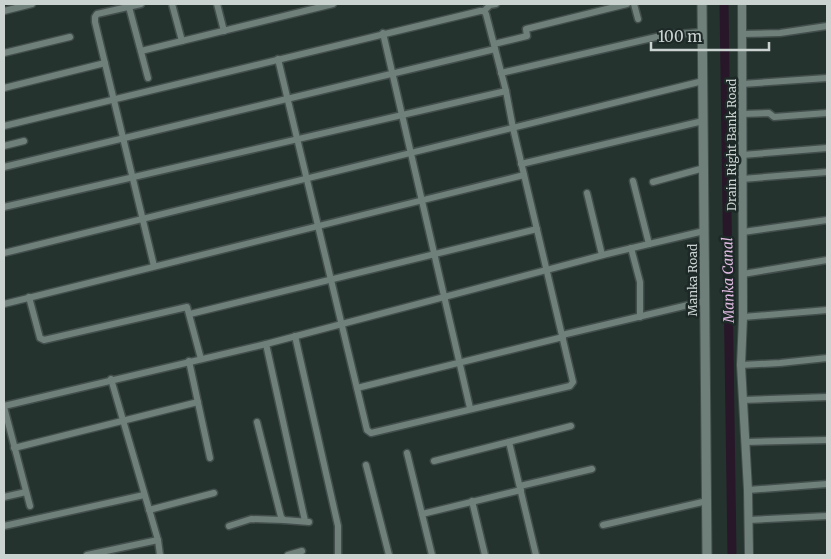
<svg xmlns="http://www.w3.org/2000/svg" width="831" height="559" viewBox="0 0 831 559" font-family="Merriweather,serif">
<rect width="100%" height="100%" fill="#25332f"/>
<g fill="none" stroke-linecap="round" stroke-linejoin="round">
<polyline stroke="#281728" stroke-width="9" points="724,4 732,555"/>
<g stroke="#434f4c" stroke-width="9">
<g id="minor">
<polyline points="141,4 97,14 95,17 95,22 154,266"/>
<polyline points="172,4 182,41"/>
<polyline points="217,4 224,31"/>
<polyline points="634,4 638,19"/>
<polyline points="129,7 148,78"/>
<polyline points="4,11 32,4"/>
<polyline points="383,33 470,408"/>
<polyline points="742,34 780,33 827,26"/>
<polyline points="494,44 527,36 526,29 627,4"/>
<polyline points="141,51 333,4"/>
<polyline points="4,53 70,37"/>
<polyline points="278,59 367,430 371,433 570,386 573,382 513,128 506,91 486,14 484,11"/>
<polyline points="501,73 665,35 702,32"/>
<polyline points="742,84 827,78"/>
<polyline points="4,88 105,63"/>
<polyline points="742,114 769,113 774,117 827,113"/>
<polyline points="4,126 480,11 484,11 490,5 496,4"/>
<polyline points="4,146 24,141"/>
<polyline points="742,155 827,148"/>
<polyline points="521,164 703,121"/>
<polyline points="4,167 495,49"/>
<polyline points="742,179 827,172"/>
<polyline points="633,181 649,244"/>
<polyline points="653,182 704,168"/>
<polyline points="587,193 602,255"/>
<polyline points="4,207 506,91"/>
<polyline points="743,232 827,220"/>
<polyline points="631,248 640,282 640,317"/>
<polyline points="4,253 703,81"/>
<polyline points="743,274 827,260"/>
<polyline points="29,297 40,338 44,340 187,307 201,359"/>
<polyline points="4,304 524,175"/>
<polyline points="190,314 537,229"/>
<polyline points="743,317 827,310"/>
<polyline points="562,335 705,301"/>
<polyline points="295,336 338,526 338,555"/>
<polyline points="266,344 305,521"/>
<polyline points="189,361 210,458"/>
<polyline points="741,365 780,363 827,358"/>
<polyline points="111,379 158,540 160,555"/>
<polyline points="357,388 563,337"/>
<polyline points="743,400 827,397"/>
<polyline points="4,406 266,344 607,254 704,231"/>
<polyline points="4,407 30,506"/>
<polyline points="257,422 281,517 284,520 309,522"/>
<polyline points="509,442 536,555"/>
<polyline points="746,442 827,440"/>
<polyline points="14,448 198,402"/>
<polyline points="407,453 432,555"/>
<polyline points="434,461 571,426"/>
<polyline points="366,465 389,555"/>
<polyline points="520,486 592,469"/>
<polyline points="748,490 827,484"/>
<polyline points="4,497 26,492"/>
<polyline points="472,501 485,555"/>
<polyline points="149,510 214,493"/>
<polyline points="422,514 521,490"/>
<polyline points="749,520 827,516"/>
<polyline points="603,525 707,501"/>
<polyline points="4,526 144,495"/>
<polyline points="229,526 251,519 284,520"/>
<polyline points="87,555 158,540"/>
<polyline points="288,555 302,551"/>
</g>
</g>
<g stroke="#434f4c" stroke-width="10">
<polyline id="tertiary" points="742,4 743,317 741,365 748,490 749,555"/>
</g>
<g stroke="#434f4c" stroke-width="11">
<polyline id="secondary" points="702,4 707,555"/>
</g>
<use href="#minor" stroke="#6f7f7a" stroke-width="6"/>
<use href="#tertiary" stroke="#6f7f7a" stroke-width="8"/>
<use href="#secondary" stroke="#6f7f7a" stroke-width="9"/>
</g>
<g text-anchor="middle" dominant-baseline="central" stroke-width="5" stroke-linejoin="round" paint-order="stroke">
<g font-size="12" fill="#cbd3d1" stroke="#1c2926">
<text transform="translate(731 145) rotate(-90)">Drain Right Bank Road</text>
<text transform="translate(692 280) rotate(-90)">Manka Road</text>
</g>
<g font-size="14" font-style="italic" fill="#e3bbe4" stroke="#1c2926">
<text transform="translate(728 280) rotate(-91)">Manka Canal</text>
</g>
</g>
<rect width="831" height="559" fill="none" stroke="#cbd3d1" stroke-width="10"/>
<path d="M651 42v8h118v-8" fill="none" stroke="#cbd3d1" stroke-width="2.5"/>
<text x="658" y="42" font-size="15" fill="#cbd3d1" stroke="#1c2926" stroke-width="4" paint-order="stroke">100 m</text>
</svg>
